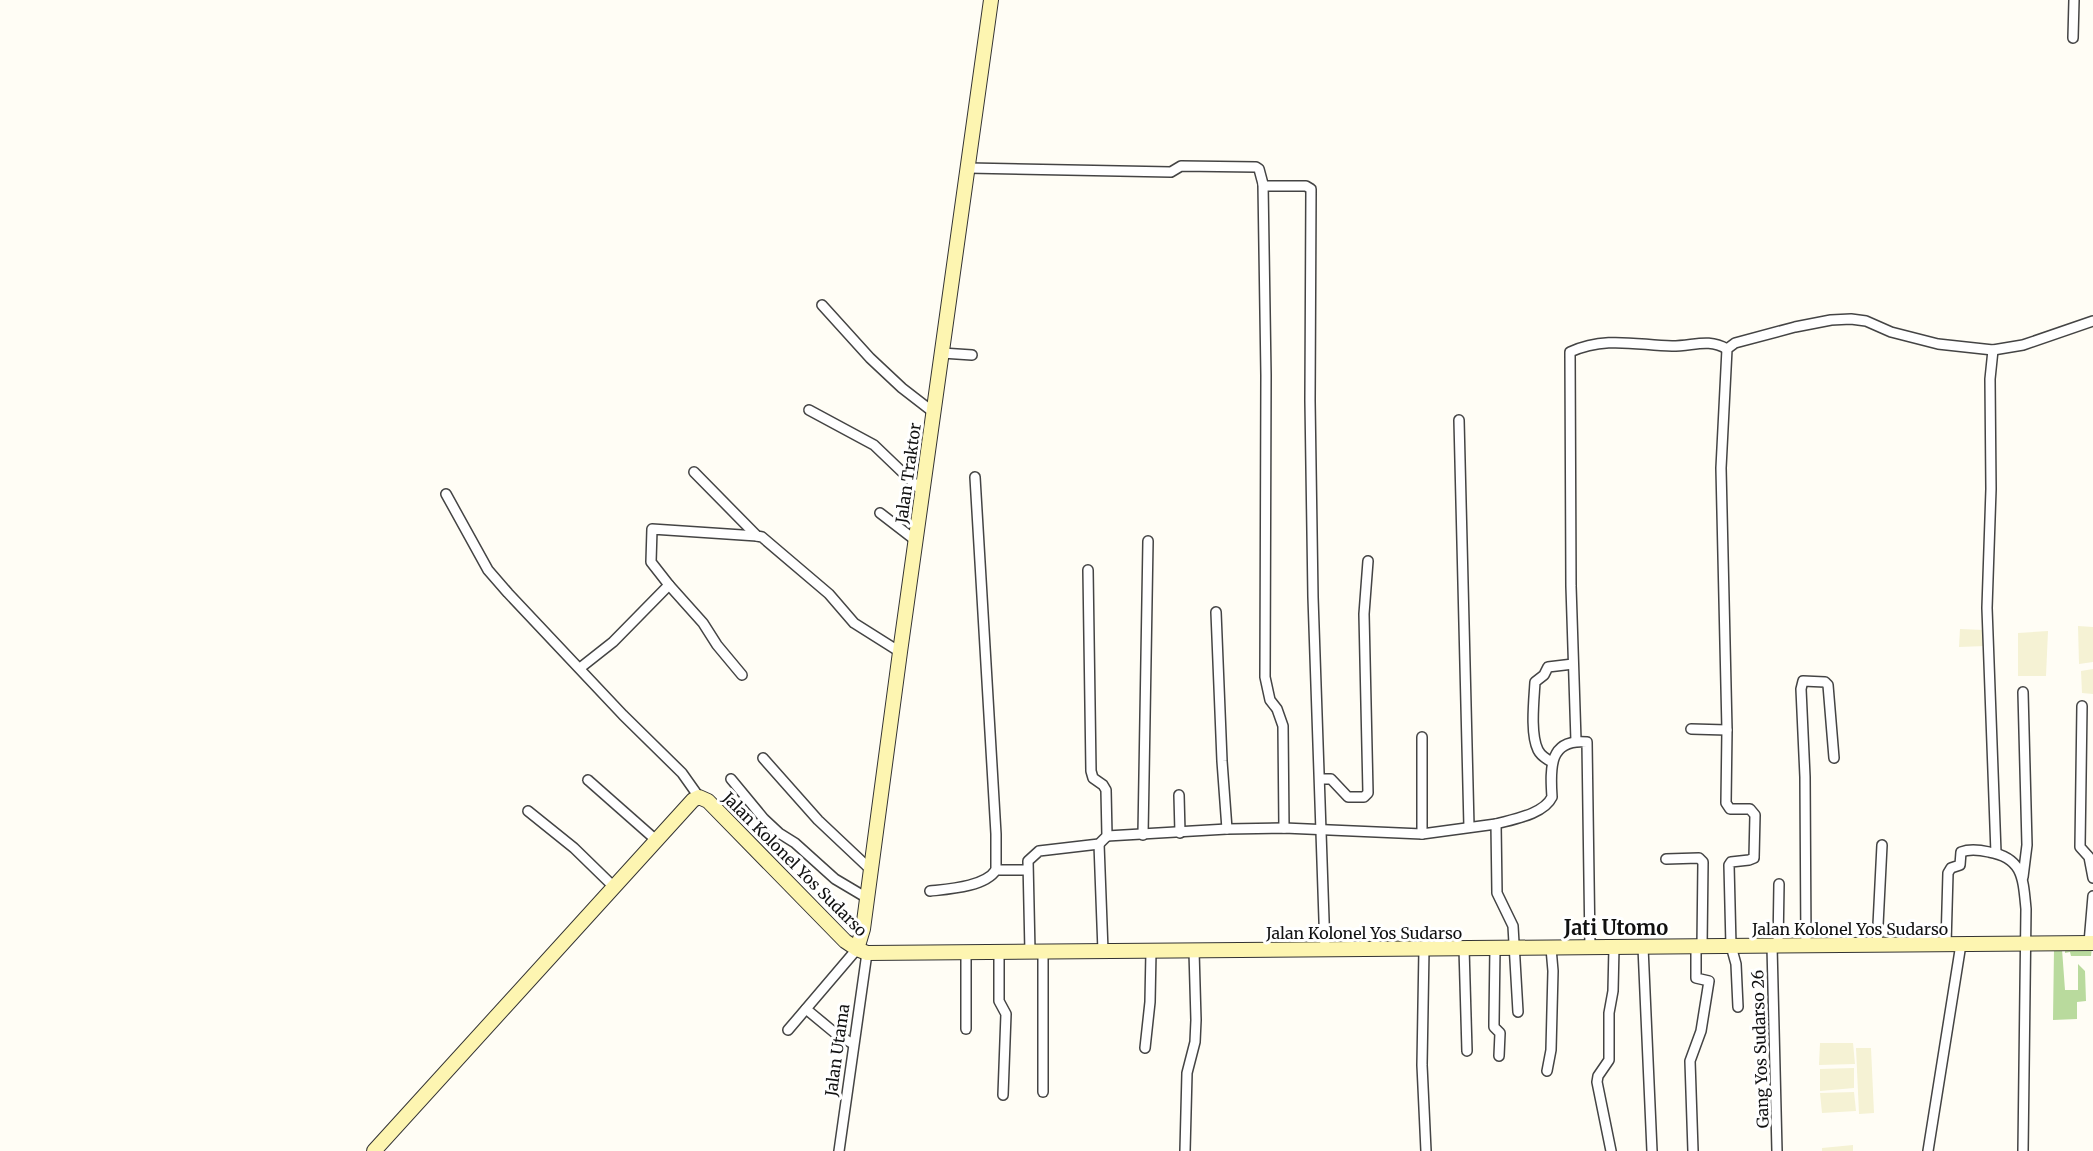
<svg xmlns="http://www.w3.org/2000/svg" width="2093" height="1151" viewBox="0 0 2093 1151" font-family="Merriweather,serif">
<rect width="100%" height="100%" fill="#fffdf5"/>
<g fill="#f5f2d4">
<polygon points="2078,626 2093,627 2093,662 2079,664"/>
<polygon points="1960,629 1984,630 1985,646 1959,647"/>
<polygon points="2048,631 2046,676 2018,676 2018,633"/>
<polygon points="2093,669 2093,694 2082,693 2081,671"/>
<polygon points="1820,1043 1853,1043 1855,1064 1819,1065"/>
<polygon points="1856,1048 1871,1048 1874,1113 1859,1114"/>
<polygon points="1854,1068 1854,1088 1820,1091 1820,1069"/>
<polygon points="1854,1092 1856,1111 1822,1113 1820,1093"/>
<polygon points="1853,1145 1853,1151 1822,1151 1822,1148"/>
</g>
<g fill="#b9da9d">
<polygon points="2065,947 2092,947 2091,956 2071,956 2070,952 2065,953"/>
<polygon points="2054,949 2062,949 2065,990 2078,990 2078,964 2085,971 2086,1001 2077,1002 2077,1019 2053,1020"/>
</g>
<g fill="none" stroke-linecap="round" stroke-linejoin="round">
<g stroke="#444" stroke-width="12">
<g id="street">
<polyline points="2073,38 2074,0"/>
<polyline points="968,168 1171,172 1181,166 1256,167 1259,169 1263,184 1265,186 1306,186 1311,189 1310,401 1313,597 1325,949"/>
<polyline points="1263,184 1266,375 1265,677 1270,700 1277,709 1283,726 1284,828"/>
<polyline points="822,305 870,358 902,388 933,412"/>
<polyline points="1993,350 1990,379 1991,489 1987,608 1996,853"/>
<polyline points="942,353 972,355"/>
<polyline points="809,410 874,445 922,491"/>
<polyline points="1459,420 1469,827"/>
<polyline points="694,472 757,536 762,537 829,594 854,623 900,652"/>
<polyline points="975,477 996,834 996,870"/>
<polyline points="446,494 488,570 508,593 623,715 682,773 699,797"/>
<polyline points="880,513 915,540"/>
<polyline points="669,585 703,623 717,645 742,675"/>
<polyline points="1216,612 1222,761 1227,829"/>
<polyline points="580,668 613,642 669,585 651,562 652,529 757,536"/>
<polyline points="2082,706 2080,847 2089,857 2093,878"/>
<polyline points="1691,729 1727,730"/>
<polyline points="1422,737 1422,834"/>
<path d="M1576,741L1571,586L1570,352C1606,336 1636,345 1672,346C1694,346 1708,338 1727,349"/>
<polyline points="763,758 818,820 871,870"/>
<path d="M1552,762C1546,759 1541,756 1538,750C1530,734 1534,700 1535,682L1544,675L1548,667L1573,664"/>
<polyline points="731,779 764,819 779,833 795,843 835,879 867,898"/>
<polyline points="1320,779 1331,779 1348,797 1364,797 1368,793 1364,614 1368,561"/>
<polyline points="588,780 656,840"/>
<polyline points="1179,795 1180,833"/>
<polyline points="528,811 574,848 614,887"/>
<path d="M1496,824C1514,819 1544,814 1552,797C1550,768 1549,738 1587,742L1590,947"/>
<polyline points="1143,835 1148,541"/>
<polyline points="1107,836 1227,829 1284,828 1422,834 1496,824 1497,893 1513,926 1518,1012"/>
<polyline points="1099,844 1103,951"/>
<polyline points="1666,859 1699,858 1703,862 1702,946"/>
<polyline points="2023,877 2027,845 2023,692"/>
<path d="M930,891C948,889 985,887 996,870H1027"/>
<polyline points="2089,943 2093,896"/>
<path d="M1946,944L1948,873L1951,868L1960,865L1961,852C1969,849 1980,850 1989,852C2023,858 2023,878 2026,909L2023,1151"/>
<polyline points="1877,945 1882,845"/>
<polyline points="1772,946 1777,1151"/>
<polyline points="1778,946 1779,884"/>
<polyline points="1806,946 1805,777 1801,689 1803,681 1825,682 1828,685 1834,758"/>
<polyline points="1643,947 1652,1151"/>
<polyline points="1464,948 1467,1051"/>
<polyline points="1495,948 1494,1022 1494,1027 1500,1033 1499,1056"/>
<polyline points="1424,949 1422,1065 1426,1151"/>
<polyline points="999,952 999,1001 1006,1014 1003,1095"/>
<polyline points="1030,952 1028,861 1039,851 1099,844 1107,836 1106,790 1103,785 1093,778 1091,771 1088,570"/>
<polyline points="1043,952 1043,1092"/>
<polyline points="966,953 966,1029"/>
<polyline points="1738,1007 1736,964 1731,946 1729,865 1731,862 1749,860 1754,858 1755,815 1750,809 1730,809 1726,803 1727,730 1721,468 1727,349 1735,343 1795,327 1831,320 1851,319 1866,321 1891,332 1938,344 1993,350 2023,345 2093,321"/>
<polyline points="806,1009 835,1033 853,1044"/>
<polyline points="788,1030 857,949"/>
<polyline points="1145,1048 1150,1002 1151,951"/>
<polyline points="1547,1071 1551,1050 1553,971 1551,948"/>
<polyline points="839,1151 867,953"/>
<polyline points="1185,1151 1187,1073 1195,1042 1196,1020 1194,951"/>
<polyline points="1611,1151 1597,1082 1598,1076 1609,1060 1609,1013 1613,991 1614,947"/>
<polyline points="1693,1151 1690,1061 1701,1031 1709,981 1696,978 1696,946"/>
<polyline points="1928,1151 1961,944"/>
</g>
</g>
<g stroke="#333" stroke-width="16">
<g id="secondary">
<polyline points="857,949 863,929 900,652 991,0"/>
<polyline points="374,1151 693,800 699,797 708,801 845,941 857,949 867,953 2093,943"/>
</g>
</g>
<use href="#street" stroke="#fff" stroke-width="9"/>
<use href="#secondary" stroke="#fdf5b1" stroke-width="14"/>
</g>
<g text-anchor="middle" dominant-baseline="central" stroke-width="6" stroke-linejoin="round" paint-order="stroke">
<g font-size="16" fill="#111" stroke="#fff">
<text transform="translate(908 473) rotate(-82)">Jalan Traktor</text>
<text transform="translate(795 864) rotate(45)">Jalan Kolonel Yos Sudarso</text>
<text x="1850" y="929">Jalan Kolonel Yos Sudarso</text>
<text x="1364" y="933">Jalan Kolonel Yos Sudarso</text>
<text transform="translate(1760 1049) rotate(-92)">Gang Yos Sudarso 26</text>
<text transform="translate(837 1050) rotate(-82)">Jalan Utama</text>
</g>
<g font-size="20" font-weight="bold" fill="#111" stroke="#fff">
<text x="1616" y="927">Jati Utomo</text>
</g>
</g>
</svg>
